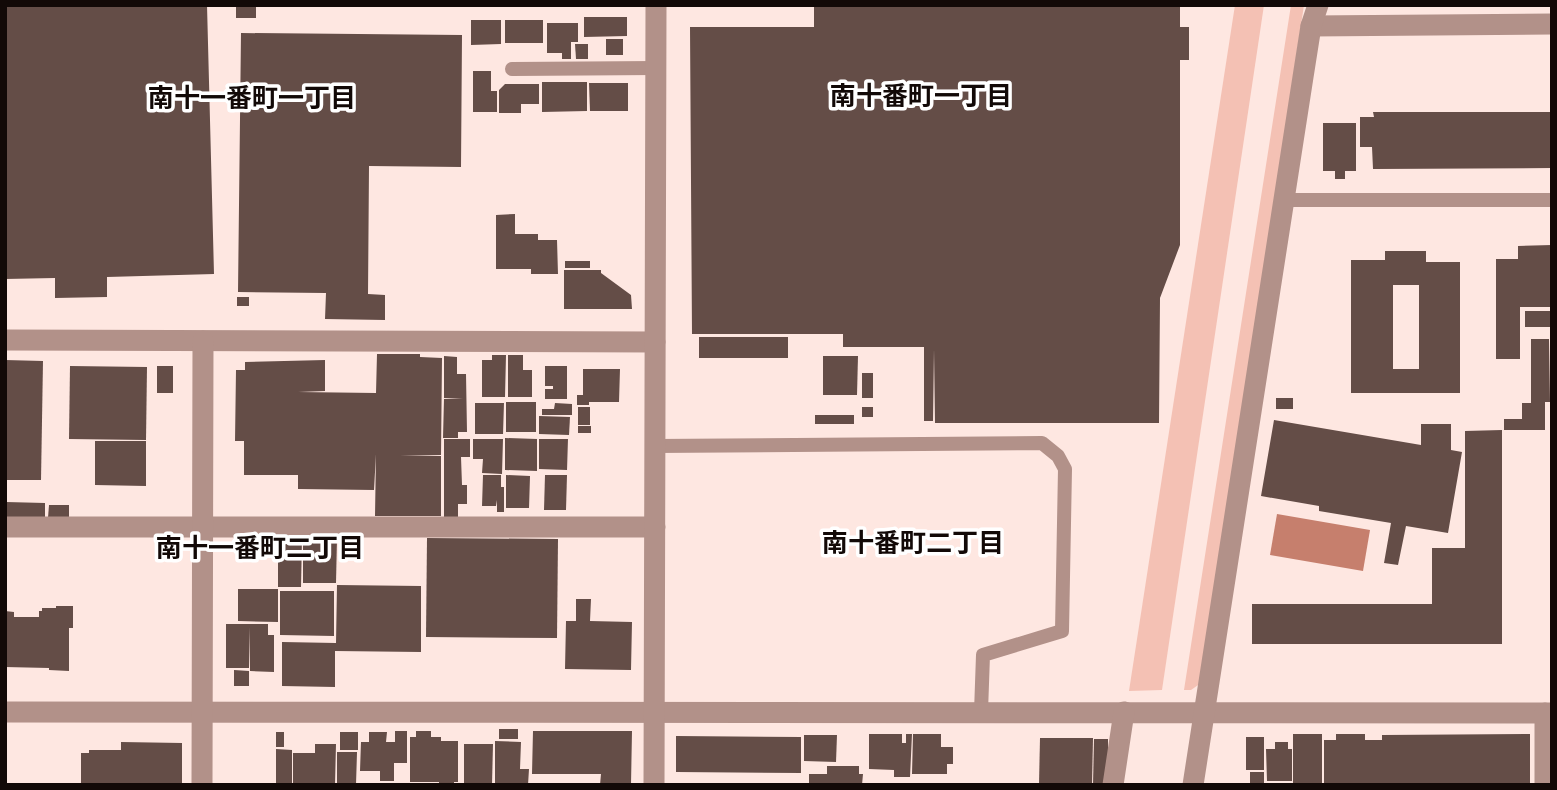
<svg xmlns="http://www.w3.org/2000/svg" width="1557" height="790" viewBox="0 0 1557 790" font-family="Poppins,'Noto Sans JP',sans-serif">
<rect width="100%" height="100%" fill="#fee7e1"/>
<g fill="#f4c1b4">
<polygon points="1235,5 1264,5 1162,690 1129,691"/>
<polygon points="1291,5 1304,5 1201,683 1191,690 1184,690"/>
</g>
<polygon fill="#c67f6d" points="1277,514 1370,530 1363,571 1270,555"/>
<g fill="#644d47" fill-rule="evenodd">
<polygon points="5,5 207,5 214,274 107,277 107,297 55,298 55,278 5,279"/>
<rect x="236" y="5" width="20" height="13"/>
<polygon points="814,5 1180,5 1180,27 1189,27 1189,60 1180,60 1180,245 1160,298 1159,423 935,423 934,349 933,421 924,421 924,347 843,347 843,334 692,334 690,27 814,27"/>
<polygon points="584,17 627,17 627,36 584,37"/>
<polygon points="471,20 501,20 501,44 471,45"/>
<rect x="505" y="20" width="38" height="23"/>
<polygon points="547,23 578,23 578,42 571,42 571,59 562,59 562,53 547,53"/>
<polygon points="241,33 462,35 461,167 369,166 368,294 385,295 385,320 325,319 326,293 238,292"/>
<rect x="606" y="39" width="17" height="16"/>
<polygon points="575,44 588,44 588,59 576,59"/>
<polygon points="473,71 491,71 491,91 497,91 497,112 473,112"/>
<polygon points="542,82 587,82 587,111 542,112"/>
<polygon points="589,83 628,83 628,111 590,111"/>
<polygon points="505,84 539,84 539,104 521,104 521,113 499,113 499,90"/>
<polygon points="1373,112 1552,112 1552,168 1373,169 1372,147 1360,147 1360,117 1374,117"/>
<polygon points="1323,123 1356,123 1356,171 1345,171 1345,179 1335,179 1335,171 1323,171"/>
<polygon points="515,214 515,234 538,234 538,240 557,240 558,274 531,274 531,269 496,269 496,215"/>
<polygon points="1552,245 1552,307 1520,307 1520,359 1496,359 1496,259 1518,259 1518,246"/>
<path d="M1385,251H1426V262H1460V393H1351V260H1385ZM1393,285H1419V369H1393Z"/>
<rect x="565" y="261" width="25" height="7"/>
<polygon points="564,270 601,270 601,273 631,295 632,309 564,309"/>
<rect x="237" y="297" width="12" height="9"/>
<rect x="1525" y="311" width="27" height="16"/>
<rect x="699" y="337" width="89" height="21"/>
<polygon points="1531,339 1549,339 1550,402 1545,402 1545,430 1504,430 1504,419 1522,419 1522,403 1531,403"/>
<polygon points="377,354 420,354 420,357 442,358 441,455 400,455 441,456 441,516 375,516 376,454 374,490 298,489 298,475 244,475 244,441 235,441 236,370 245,370 245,362 325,360 325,391 298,392 376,393"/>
<polygon points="492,355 506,355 505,397 482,397 482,360 492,360"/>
<polygon points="508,355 523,355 523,370 532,370 532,397 508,397"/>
<polygon points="444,356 457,357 457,374 466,374 467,432 458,432 458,438 443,438 444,399 463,398 444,398"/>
<polygon points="823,356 858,356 857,395 823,395"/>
<polygon points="5,360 43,361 41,480 5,480"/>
<polygon points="70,366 147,367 146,440 69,439"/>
<rect x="157" y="366" width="16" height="27"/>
<polygon points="545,366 567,366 567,399 545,399 545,389 553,389 553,386 545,386"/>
<polygon points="583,369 620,369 619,402 589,402 589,405 577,405 577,395 583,395"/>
<rect x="862" y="373" width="11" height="25"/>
<rect x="1276" y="398" width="17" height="11"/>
<rect x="506" y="402" width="30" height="30"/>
<polygon points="475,403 504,403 503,434 475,434"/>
<polygon points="555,403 572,404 572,415 542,415 542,409 554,409"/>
<rect x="578" y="407" width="12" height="18"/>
<rect x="862" y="407" width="11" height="10"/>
<rect x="815" y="415" width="39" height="9"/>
<polygon points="539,416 570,417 569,435 539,434"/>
<polygon points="1274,420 1421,445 1421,424 1451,424 1451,450 1462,452 1448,533 1406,526 1398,565 1384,563 1391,523 1319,511 1319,506 1261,496"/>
<rect x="578" y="426" width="13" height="7"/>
<polygon points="1502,430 1502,644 1252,644 1252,604 1432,604 1432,548 1465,548 1465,431"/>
<polygon points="505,438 537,439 537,471 505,470"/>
<polygon points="444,439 470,439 470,457 461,457 462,485 467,485 467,504 458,504 458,518 444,518"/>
<polygon points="473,439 503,439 502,474 482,473 483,459 473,459"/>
<polygon points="539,439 568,439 567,470 539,469"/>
<polygon points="95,441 146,441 146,486 95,485"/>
<polygon points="483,475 501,475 501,487 504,487 504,512 497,512 497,500 496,506 482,506"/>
<polygon points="506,475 530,476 529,508 506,508"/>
<polygon points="545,475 567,475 566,510 544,510"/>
<polygon points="6,502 45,503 45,519 6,518"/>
<polygon points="49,505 69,505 69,518 48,518"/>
<polygon points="278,538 302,538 301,587 278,587"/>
<polygon points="303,538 337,538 336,583 303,583"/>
<polygon points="427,538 558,539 557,638 426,637"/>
<polygon points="337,585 421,586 421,652 335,651 335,687 282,686 282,642 336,643"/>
<polygon points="238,589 278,589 278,622 238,621"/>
<polygon points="280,591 334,591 334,636 280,635"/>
<polygon points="576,599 591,599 590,621 632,622 631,670 565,669 566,621 576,621"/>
<polygon points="56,606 73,606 73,628 69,628 69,671 49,670 49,668 5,667 5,611 14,612 14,617 39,617 39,611 42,611 42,608 56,608"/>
<polygon points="226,624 268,624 268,635 274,635 274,672 250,671 250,627 249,668 226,668"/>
<polygon points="234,670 249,671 249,686 234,686"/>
<rect x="499" y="729" width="19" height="10"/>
<polygon points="395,731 407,731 407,763 394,763 394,781 380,781 380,771 360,771 361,742 369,742 369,732 387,732 386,742 395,742"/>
<polygon points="416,731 431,731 431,737 441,737 441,741 458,741 458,782 454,782 454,785 439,785 439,782 410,782 410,737 416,737"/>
<polygon points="533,731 632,731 631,785 600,785 601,774 532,774"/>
<rect x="276" y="732" width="8" height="15"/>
<rect x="340" y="732" width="18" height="18"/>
<polygon points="869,734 902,734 902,743 906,743 906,734 912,734 910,777 894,777 894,770 869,769"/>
<polygon points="913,734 941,734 941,747 953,747 953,764 947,764 947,774 912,774"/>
<rect x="1293" y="734" width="29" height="51"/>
<polygon points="1336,734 1365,734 1365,740 1382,740 1382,735 1530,734 1530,785 1324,783 1324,740 1336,740"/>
<polygon points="804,735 837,735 836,762 804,761"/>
<polygon points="676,736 801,737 801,773 676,772"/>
<rect x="1246" y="737" width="18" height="33"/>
<polygon points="1040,738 1093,738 1092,785 1039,785"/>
<polygon points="1094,739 1108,739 1108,761 1103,785 1093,785"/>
<polygon points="495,741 521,742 520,769 529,769 528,785 495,785"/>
<polygon points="121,742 182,743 182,785 81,785 81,753 89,753 89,750 121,750"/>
<polygon points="1275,742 1288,742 1288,749 1292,749 1292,781 1267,781 1266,749 1275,749"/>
<polygon points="315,744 336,744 335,785 293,785 293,753 315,753"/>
<polygon points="464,744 493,744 492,785 464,785"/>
<polygon points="276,749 292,750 292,785 276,785"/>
<polygon points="337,752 357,752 356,785 337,785"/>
<polygon points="827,766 859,766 859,774 863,774 862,785 809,785 809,774 827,774"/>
<rect x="1250" y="772" width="14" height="13"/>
</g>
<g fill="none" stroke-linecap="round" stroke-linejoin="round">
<g stroke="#b29189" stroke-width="14">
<polyline points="512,69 656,68"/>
<polyline points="1284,200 1552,200"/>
<polyline points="655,446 1042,443 1058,456 1065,469 1062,631 983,655 981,712"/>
</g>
<g stroke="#b29189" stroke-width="21">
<polyline points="1311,26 1552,24"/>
<polyline points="5,340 655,342"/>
<polyline points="5,527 655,527"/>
<polyline points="5,712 1552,713"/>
<polyline points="1545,713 1545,785"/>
<polyline points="202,785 203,341"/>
<polyline points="654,785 656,5"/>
<polyline points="1113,785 1124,712"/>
<polyline points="1193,785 1303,77 1311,26 1318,5"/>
</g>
</g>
<g text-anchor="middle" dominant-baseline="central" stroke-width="7" stroke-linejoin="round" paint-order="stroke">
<g font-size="26" font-weight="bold" fill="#120907" stroke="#fff">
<text x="921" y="96">南十番町一丁目</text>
<text x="252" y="98">南十一番町一丁目</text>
<text x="913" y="543">南十番町二丁目</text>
<text x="260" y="548">南十一番町二丁目</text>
</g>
</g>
<rect width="1557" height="790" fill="none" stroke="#120907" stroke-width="14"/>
</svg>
